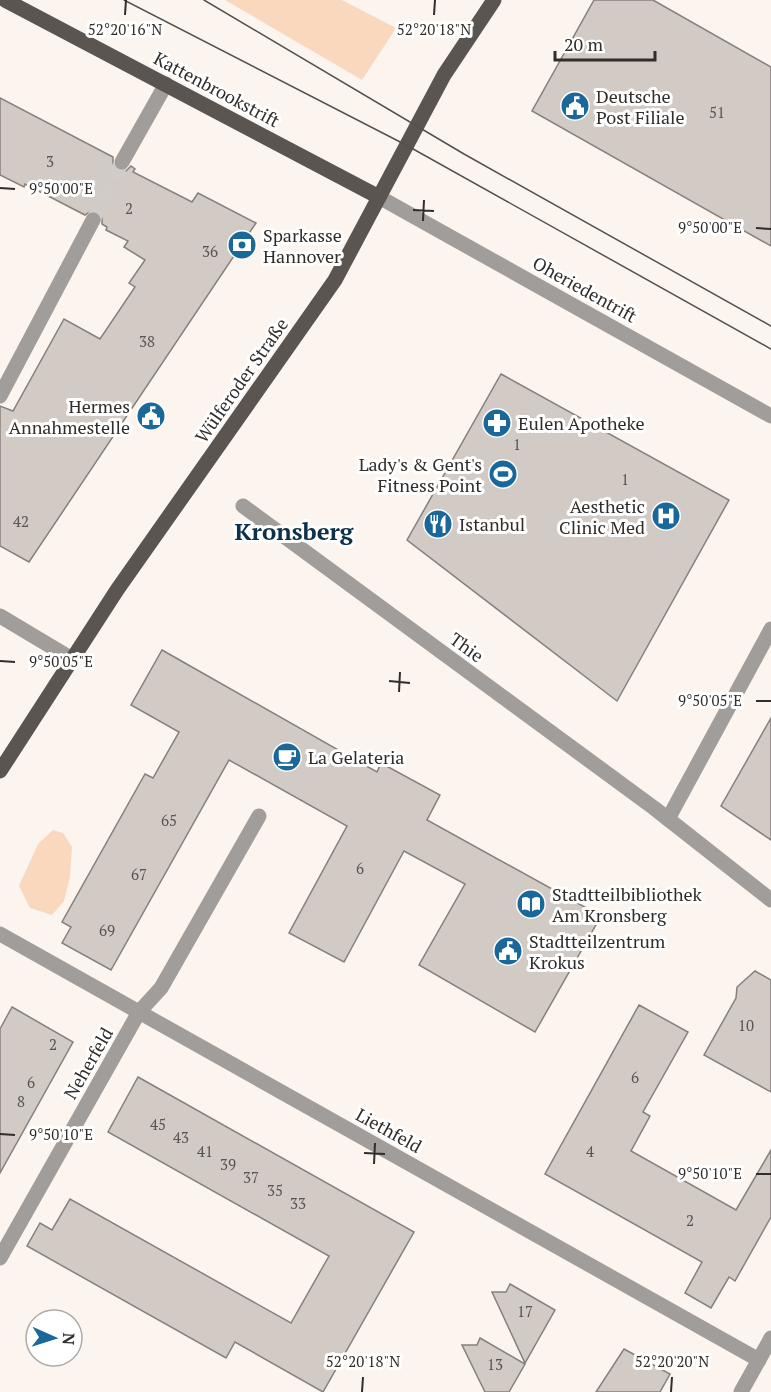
<svg xmlns="http://www.w3.org/2000/svg" width="771" height="1392" viewBox="0 0 771 1392" font-family="'PT Serif',serif">
<rect width="100%" height="100%" fill="#fbf4ef"/>
<g fill="#fad8be">
<polygon points="225,0 342,0 396,28 362,80"/>
<polygon points="53,830 63,833 72,847 70,877 64,901 52,915 30,908 19,886 38,844"/>
</g>
<g fill="#d1cac5" stroke="#86807c" stroke-width="1.5">
<polygon points="594,0 653,0 771,67 771,246 532,111"/>
<polygon points="0,98 113,157 113,166 118,171 126,171 131,166 135,169 133,172 192,202 198,193 256,223 29,562 0,546 0,406 13,411 64,319 100,339 135,287 129,283 145,260 124,247 128,241 106,230 107,227 102,224 102,215 98,212 92,210 85,215 25,184 24,187 0,175"/>
<polygon points="501,374 729,500 617,701 407,540"/>
<polygon points="162,650 377,772 381,763 440,795 427,820 601,916 535,1032 419,965 465,884 404,851 344,962 289,933 347,826 229,760 111,970 62,943 71,927 62,922 145,774 153,778 179,732 131,705"/>
<polygon points="771,718 771,840 721,806"/>
<polygon points="755,971 771,980 771,1092 704,1055 736,998 737,987"/>
<polygon points="639,1005 688,1032 643,1112 650,1116 631,1151 736,1210 771,1150 771,1217 735,1281 729,1277 711,1308 685,1293 702,1262 545,1174"/>
<polygon points="12,1007 73,1042 0,1173 0,1029"/>
<polygon points="138,1077 414,1232 323,1392 235,1342 226,1358 27,1246 40,1223 52,1230 70,1199 291,1323 329,1256 108,1132"/>
<polygon points="510,1284 555,1310 525,1363 492,1292 506,1292"/>
<polygon points="480,1338 525,1364 509,1392 485,1392 462,1345 477,1345"/>
<polygon points="624,1349 670,1374 660,1392 596,1392"/>
</g>
<g fill="none" stroke-linecap="round" stroke-linejoin="round">
<polyline stroke="#d2ccc8" stroke-width="15" stroke-dasharray="15 8" stroke-linecap="butt" points="93,220 122,162"/>
<g stroke="#a09d9b" stroke-width="15">
<polyline points="122,162 166,84"/>
<polyline points="379,197 771,416"/>
<polyline points="0,396 93,220"/>
<polyline points="243,506 654,808 771,900"/>
<polyline points="0,616 72,659"/>
<polyline points="668,819 771,629"/>
<polyline points="0,934 759,1360"/>
<polyline points="0,1258 139,1012 161,988 259,816"/>
<polyline points="741,1392 771,1338"/>
</g>
<g stroke="#5a5551" stroke-width="15">
<polyline points="5,0 379,197"/>
<polyline points="0,771 117,590 335,280 444,75 494,0"/>
</g>
<g stroke="#55514e" stroke-width="1.5">
<polyline points="124,0 406,145 771,349"/>
<polyline points="204,0 464,154 771,326"/>
</g>
</g>
<path fill="none" stroke="#302d2b" stroke-width="2" d="M125,15L126,0M434,15L435,0M0,188L15,189M413,210L434,211M423,221L424,200M756,228L771,229M0,661L15,662M389,681L410,683M399,692L400,672M756,701H771M0,1134L15,1135M364,1153L385,1154M374,1164L375,1143M756,1174H771M362,1392L363,1377M671,1392L672,1377"/>
<defs>
<g id="civic-disc" transform="scale(1.5)"><circle r="9.5" fill="#1a689a" stroke="#fff"/><path d="M-.6-6.5H3V-4.5H.6V-3L4-1V1h2V6H-6V1h2V-1L-.6-3ZM-1.2 2.5V6h2.4V2.5Z" fill="#fff"/></g>
<g id="bank-disc" transform="scale(1.5)"><circle r="9.5" fill="#1a689a" stroke="#fff"/><path d="M-6-4H6V4H-6ZM0-2.3a2.3 2.3 0 1 0 0 4.6a2.3 2.3 0 1 0 0-4.6Z" fill="#fff"/></g>
<g id="pharmacy-disc" transform="scale(1.5)"><circle r="9.5" fill="#1a689a" stroke="#fff"/><path d="M-2-6h4v4h4v4h-4v4h-4v-4h-4v-4h4Z" fill="#fff"/></g>
<g id="stadium-disc" transform="scale(1.5)"><circle r="9.5" fill="#1a689a" stroke="#fff"/><path d="M0-5a6.5 5 0 1 0 0 10a6.5 5 0 1 0 0-10ZM-3.5-1.8h7v3.6h-7Z" fill="#fff"/></g>
<g id="hospital-disc" transform="scale(1.5)"><circle r="9.5" fill="#1a689a" stroke="#fff"/><path d="M-5-5h3v3.5h4V-5h3V5h-3V1.5h-4V5h-3Z" fill="#fff"/></g>
<g id="restaurant-disc" transform="scale(1.5)"><circle r="9.5" fill="#1a689a" stroke="#fff"/><path d="M-5-6h1v4h1v-4h1v4h1v-4h1v5L-1.5 .5V6h-2V.5L-5-1ZM5-6V6H3V1.5H1.5Q1.5-4 5-6Z" fill="#fff"/></g>
<g id="cafe-disc" transform="scale(1.5)"><circle r="9.5" fill="#1a689a" stroke="#fff"/><path d="M-5.5-4.5H6V0H3Q3 3.5 0 3.5H-2.5Q-5.5 3.5-5.5 0ZM3-3.2v2h1.7v-2ZM-6 4.5H4V6H-6Z" fill="#fff"/></g>
<g id="library-disc" transform="scale(1.5)"><circle r="9.5" fill="#1a689a" stroke="#fff"/><path d="M-6-4Q-3-5.5-.7-3.5V5Q-3 3-6 4ZM6-4Q3-5.5 .7-3.5V5Q3 3 6 4Z" fill="#fff"/></g>
</defs>
<g fill-rule="evenodd">
<use href="#civic-disc" x="575" y="106"/>
<use href="#bank-disc" x="242" y="245"/>
<use href="#civic-disc" x="151" y="416"/>
<use href="#pharmacy-disc" x="497" y="423"/>
<use href="#stadium-disc" x="503" y="474"/>
<use href="#hospital-disc" x="666" y="516"/>
<use href="#restaurant-disc" x="438" y="524"/>
<use href="#cafe-disc" x="287" y="757"/>
<use href="#library-disc" x="531" y="904"/>
<use href="#civic-disc" x="508" y="951"/>
</g>
<g text-anchor="middle" dominant-baseline="central" stroke-width="6" stroke-linejoin="round" paint-order="stroke">
<g font-size="15" fill="#585452">
<text x="717" y="112">51</text>
<text x="50" y="161">3</text>
<text x="129" y="208">2</text>
<text x="210" y="251">36</text>
<text x="147" y="341">38</text>
<text x="517" y="444">1</text>
<text x="625" y="479">1</text>
<text x="21" y="521">42</text>
<text x="169" y="820">65</text>
<text x="360" y="868">6</text>
<text x="139" y="874">67</text>
<text x="107" y="930">69</text>
<text x="746" y="1025">10</text>
<text x="53" y="1044">2</text>
<text x="635" y="1077">6</text>
<text x="31" y="1082">6</text>
<text x="21" y="1101">8</text>
<text x="158" y="1124">45</text>
<text x="181" y="1137">43</text>
<text x="205" y="1151">41</text>
<text x="590" y="1151">4</text>
<text x="228" y="1164">39</text>
<text x="251" y="1177">37</text>
<text x="275" y="1190">35</text>
<text x="298" y="1203">33</text>
<text x="690" y="1220">2</text>
<text x="525" y="1311">17</text>
<text x="495" y="1364">13</text>
</g>
<g font-size="18" fill="#302d2b" stroke="#fff">
<text transform="translate(217 89) rotate(28)">Kattenbrookstrift</text>
<text transform="translate(585 289) rotate(29)">Oheriedentrift</text>
<text transform="translate(241 380) rotate(-55)">Wülferoder Straße</text>
<text transform="translate(467 647) rotate(36)">Thie</text>
<text transform="translate(88 1063) rotate(-60)">Neherfeld</text>
<text transform="translate(389 1130) rotate(29)">Liethfeld</text>
</g>
<g font-size="18" fill="#302d2b" stroke="#fff" text-anchor="start">
<text x="596" y="96">Deutsche<tspan x="596" dy="21">Post Filiale</tspan></text>
<text x="263" y="235">Sparkasse<tspan x="263" dy="21">Hannover</tspan></text>
<text x="130" y="406" text-anchor="end">Hermes<tspan x="130" dy="21">Annahmestelle</tspan></text>
<text x="518" y="423">Eulen Apotheke</text>
<text x="482" y="464" text-anchor="end">Lady's &amp; Gent's<tspan x="482" dy="21">Fitness Point</tspan></text>
<text x="645" y="506" text-anchor="end">Aesthetic<tspan x="645" dy="21">Clinic Med</tspan></text>
<text x="459" y="524">Istanbul</text>
<text x="308" y="757">La Gelateria</text>
<text x="552" y="894">Stadtteilbibliothek<tspan x="552" dy="21">Am Kronsberg</tspan></text>
<text x="529" y="941">Stadtteilzentrum<tspan x="529" dy="21">Krokus</tspan></text>
</g>
<g font-size="24" font-weight="bold" fill="#0d314a" stroke="#fff">
<text x="294" y="531">Kronsberg</text>
</g>
</g>
<g font-size="15" text-anchor="middle" fill="#302d2b" stroke="#fff" stroke-width="6" stroke-linejoin="round" paint-order="stroke">
<text x="125" y="35">52°20'16"N</text>
<text x="434" y="35">52°20'18"N</text>
<text x="61" y="194">9°50'00"E</text>
<text x="710" y="233">9°50'00"E</text>
<text x="61" y="667">9°50'05"E</text>
<text x="710" y="706">9°50'05"E</text>
<text x="61" y="1140">9°50'10"E</text>
<text x="710" y="1179">9°50'10"E</text>
<text x="363" y="1367">52°20'18"N</text>
<text x="672" y="1367">52°20'20"N</text>
</g>
<g transform="translate(54 1338) rotate(93)"><circle r="28" fill="#ffffff" stroke="#acabaa" stroke-width="1.5"/>
<path d="M0-4.5L10 22L0 15L-10 22Z" fill="#1a689a"/>
<text y="-9" font-size="16" font-weight="bold" text-anchor="middle" fill="#302d2b">N</text>
</g>
<path d="M555 51v9h100v-9" fill="none" stroke="#302d2b" stroke-width="3"/>
<text x="564" y="51" font-size="18" fill="#302d2b" stroke="#ffffff" stroke-width="4.5" paint-order="stroke">20 m</text>
</svg>
